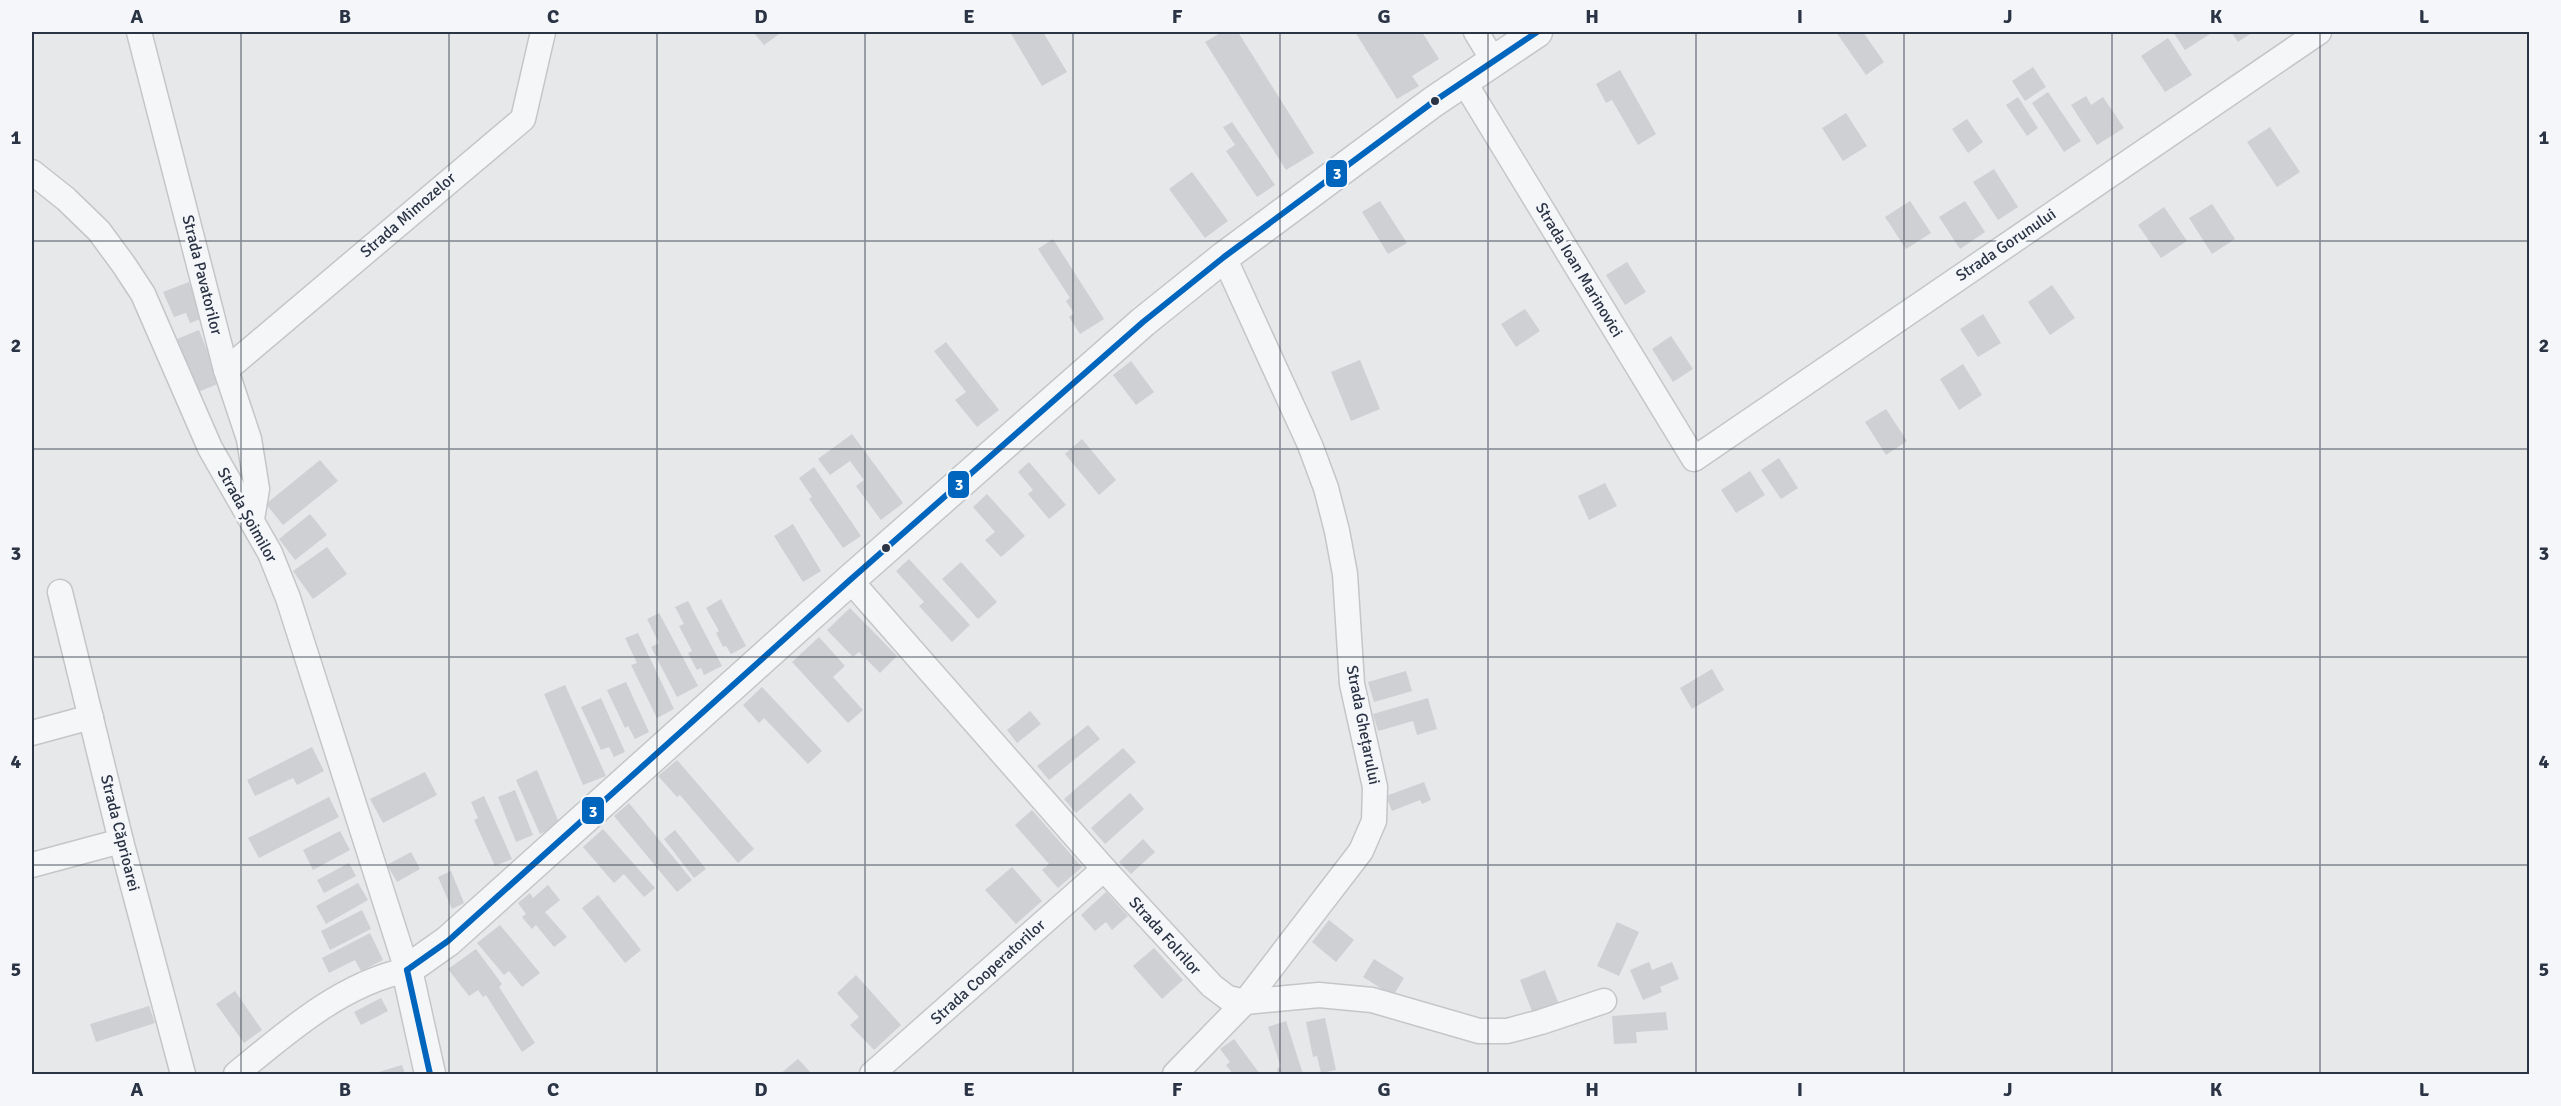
<svg xmlns="http://www.w3.org/2000/svg" width="2561" height="1106" viewBox="0 0 2561 1106" font-family="Signika,sans-serif">
<rect width="100%" height="100%" fill="#e6e8ea"/>
<g fill="#ced0d3">
<polygon points="753,32 782,32 764,45"/>
<polygon points="1010,32 1043,32 1067,72 1042,86"/>
<polygon points="1222,32 1238,32 1314,153 1286,170 1205,42"/>
<polygon points="1355,32 1422,32 1439,59 1412,76 1419,86 1397,99"/>
<polygon points="1836,32 1863,32 1884,62 1866,75"/>
<polygon points="2173,32 2213,32 2185,50"/>
<polygon points="2231,32 2253,32 2238,42"/>
<polygon points="2168,38 2192,75 2165,92 2141,56"/>
<polygon points="2033,67 2046,87 2025,101 2012,81"/>
<polygon points="1620,70 1656,134 1638,145 1612,100 1606,103 1596,84"/>
<polygon points="2048,92 2081,141 2064,152 2032,103"/>
<polygon points="2086,96 2091,105 2103,97 2124,128 2097,145 2071,105"/>
<polygon points="2018,97 2038,128 2027,136 2006,105"/>
<polygon points="1846,113 1867,146 1843,161 1822,128"/>
<polygon points="1967,119 1983,142 1968,153 1952,129"/>
<polygon points="1232,122 1275,185 1257,197 1226,151 1235,145 1223,127"/>
<polygon points="2270,127 2300,172 2277,187 2247,142"/>
<polygon points="1994,169 2018,207 1998,220 1973,182"/>
<polygon points="1192,172 1228,221 1205,238 1169,189"/>
<polygon points="1380,201 1407,243 1388,254 1362,212"/>
<polygon points="1910,201 1931,233 1906,249 1885,217"/>
<polygon points="1965,201 1985,232 1960,249 1939,217"/>
<polygon points="2212,204 2235,239 2212,254 2189,218"/>
<polygon points="2164,207 2187,241 2161,258 2138,225"/>
<polygon points="1053,239 1104,319 1080,334 1069,317 1074,313 1066,301 1070,298 1038,249"/>
<polygon points="1627,262 1646,292 1625,305 1606,275"/>
<polygon points="189,282 203,318 190,323 186,313 174,317 163,292"/>
<polygon points="2052,285 2075,318 2050,335 2028,302"/>
<polygon points="1525,309 1540,331 1516,347 1501,324"/>
<polygon points="1983,314 2001,343 1978,357 1960,329"/>
<polygon points="199,330 220,383 198,392 177,339"/>
<polygon points="1671,336 1693,369 1673,382 1652,349"/>
<polygon points="946,342 999,410 977,427 955,400 966,392 934,351"/>
<polygon points="1360,360 1380,409 1351,421 1331,372"/>
<polygon points="1131,361 1154,392 1136,405 1113,375"/>
<polygon points="1963,364 1982,395 1959,410 1940,379"/>
<polygon points="1886,409 1907,441 1886,455 1865,422"/>
<polygon points="852,434 903,503 881,520 856,486 864,480 850,461 830,475 818,459"/>
<polygon points="1082,439 1116,480 1099,495 1065,454"/>
<polygon points="1779,458 1798,488 1781,499 1761,470"/>
<polygon points="320,460 338,481 283,525 266,504"/>
<polygon points="1029,462 1066,505 1049,519 1028,494 1033,490 1018,472"/>
<polygon points="814,467 861,536 843,548 809,499 812,497 799,478"/>
<polygon points="1750,471 1765,495 1736,513 1721,490"/>
<polygon points="1605,483 1617,506 1589,520 1578,496"/>
<polygon points="987,494 1025,536 1001,557 985,540 995,532 973,507"/>
<polygon points="310,514 327,535 295,560 279,539"/>
<polygon points="793,524 821,571 803,582 774,536"/>
<polygon points="327,547 347,574 313,599 293,571"/>
<polygon points="909,559 970,625 952,642 919,606 924,602 896,571"/>
<polygon points="961,562 997,602 978,619 942,579"/>
<polygon points="721,599 746,646 731,654 726,646 723,647 716,633 719,631 706,608"/>
<polygon points="688,601 722,666 704,675 701,668 697,670 688,653 692,651 679,626 684,624 675,607"/>
<polygon points="850,608 897,656 880,673 859,652 853,657 827,630"/>
<polygon points="659,613 698,686 677,697 651,647 659,643 647,619"/>
<polygon points="638,633 674,709 657,718 631,665 637,663 625,638"/>
<polygon points="819,637 845,666 833,677 863,710 848,723 792,662"/>
<polygon points="1712,669 1724,690 1692,709 1680,688"/>
<polygon points="1406,671 1412,691 1374,702 1368,682"/>
<polygon points="626,682 649,732 635,739 628,726 625,728 607,690"/>
<polygon points="565,685 606,776 583,785 544,694"/>
<polygon points="762,687 822,751 808,764 764,718 759,723 743,705"/>
<polygon points="601,698 625,752 614,757 609,747 601,750 581,707"/>
<polygon points="1428,698 1437,729 1417,735 1413,721 1378,731 1373,714"/>
<polygon points="1030,711 1041,724 1017,743 1007,730"/>
<polygon points="1088,725 1100,739 1049,780 1037,766"/>
<polygon points="312,747 324,771 297,785 293,778 255,796 247,780"/>
<polygon points="1123,748 1136,762 1076,813 1064,799"/>
<polygon points="677,760 754,849 738,863 680,795 677,797 658,776"/>
<polygon points="537,770 560,825 540,834 516,780"/>
<polygon points="425,772 437,795 383,823 370,799"/>
<polygon points="1424,782 1431,800 1422,804 1420,800 1392,811 1386,796"/>
<polygon points="515,790 533,835 516,842 498,797"/>
<polygon points="1130,793 1144,809 1105,844 1091,828"/>
<polygon points="484,796 512,859 495,866 474,820 478,818 471,802"/>
<polygon points="329,797 339,817 259,858 248,838"/>
<polygon points="629,803 692,880 677,892 614,816"/>
<polygon points="1032,810 1082,867 1058,888 1042,870 1049,864 1015,825"/>
<polygon points="603,829 655,888 644,897 624,874 614,883 583,847"/>
<polygon points="675,830 706,869 694,878 664,839"/>
<polygon points="340,831 350,850 313,870 303,850"/>
<polygon points="1143,839 1155,852 1131,874 1119,862"/>
<polygon points="411,852 420,869 397,882 387,865"/>
<polygon points="349,863 356,876 324,893 317,880"/>
<polygon points="1012,867 1042,901 1016,924 985,890"/>
<polygon points="451,871 464,903 452,909 438,877"/>
<polygon points="358,883 368,900 326,924 316,906"/>
<polygon points="548,885 560,900 545,912 567,937 554,947 536,925 532,929 522,917 526,914 518,903 530,893 533,898"/>
<polygon points="1106,892 1128,916 1112,930 1106,922 1095,931 1081,915"/>
<polygon points="598,895 641,950 625,963 582,908"/>
<polygon points="362,910 371,929 330,950 321,931"/>
<polygon points="1329,920 1354,940 1336,962 1312,942"/>
<polygon points="1617,922 1639,932 1619,976 1597,966"/>
<polygon points="500,925 540,973 522,987 509,971 504,975 477,943"/>
<polygon points="370,933 383,960 361,971 355,960 329,973 322,958"/>
<polygon points="1154,948 1183,980 1162,999 1133,966"/>
<polygon points="476,949 502,984 499,987 535,1043 522,1052 486,995 483,997 478,990 469,996 448,969"/>
<polygon points="1374,959 1404,978 1393,996 1363,977"/>
<polygon points="1649,962 1652,970 1672,962 1679,979 1660,987 1662,992 1643,1000 1630,970"/>
<polygon points="1545,970 1559,1004 1533,1014 1520,980"/>
<polygon points="856,975 901,1025 874,1050 850,1025 859,1017 837,993"/>
<polygon points="235,991 262,1030 244,1043 216,1004"/>
<polygon points="381,998 388,1011 361,1025 354,1012"/>
<polygon points="149,1006 155,1023 96,1042 90,1024"/>
<polygon points="1666,1012 1668,1030 1636,1032 1637,1043 1614,1044 1612,1016"/>
<polygon points="1325,1018 1336,1070 1321,1073 1317,1056 1313,1057 1306,1022"/>
<polygon points="1286,1021 1303,1074 1278,1074 1277,1069 1281,1067 1268,1027"/>
<polygon points="1234,1039 1260,1074 1239,1074 1238,1072 1233,1074 1226,1065 1230,1062 1220,1049"/>
<polygon points="798,1059 812,1074 780,1074"/>
<polygon points="402,1065 405,1074 372,1074"/>
</g>
<g fill="none" stroke-linecap="round" stroke-linejoin="round">
<g stroke="#c4c6c8" stroke-width="27">
<g id="minor">
<polyline points="139,32 226,370 249,439 257,489 252,519"/>
<polyline points="1476,32 1493,60"/>
<polyline points="1463,80 1694,459 2319,32"/>
<path d="M32,172L66,199L99,231L124,265L143,294L210,448L270,553L288,598L407,970C341,984 287,1032 236,1074"/>
<polyline points="226,370 523,119 543,32"/>
<polyline points="850,580 1104,869 1212,986 1228,998 1245,1002 1319,995 1372,1000 1479,1031 1507,1031 1541,1022 1604,1001"/>
<polyline points="60,592 121,841 183,1074"/>
<polyline points="32,733 91,717"/>
<polyline points="32,865 121,841"/>
<polyline points="872,1074 1104,869"/>
<polyline points="1175,1074 1245,1002 1361,851 1374,821 1375,787 1352,684 1345,574 1337,531 1326,488 1310,445 1224,257"/>
</g>
</g>
<g stroke="#c4c6c8" stroke-width="33">
<polyline id="tertiary" points="430,1074 407,970 448,941 850,580 1143,322 1224,257 1433,102 1537,32"/>
</g>
<use href="#minor" stroke="#f5f6f7" stroke-width="24"/>
<use href="#tertiary" stroke="#f5f6f7" stroke-width="30"/>
<g stroke="#f4f6f9" stroke-width="10">
<g id="bus-1">
<polyline points="407,970 448,941 850,580 1143,322 1224,257 1433,102 1537,32"/>
<polyline points="407,970 430,1074"/>
</g>
</g>
<use href="#bus-1" stroke="#0065bd" stroke-width="6"/>
</g>
<path fill="none" stroke="#2b3445" stroke-width="1.5" stroke-opacity="0.55" d="M241,32V1074M449,32V1074M657,32V1074M865,32V1074M1073,32V1074M1280,32V1074M1488,32V1074M1696,32V1074M1904,32V1074M2112,32V1074M2320,32V1074M32,241H2530M32,449H2530M32,657H2530M32,865H2530"/>
<g fill="#2b3445" stroke="#f4f6f9" stroke-width="2">
<circle cx="1435" cy="101" r="5"/>
<circle cx="886" cy="548" r="5"/>
</g>
<g text-anchor="middle" dominant-baseline="central" stroke-width="6" stroke-linejoin="round" paint-order="stroke">
<g font-size="16" fill="#2b3445" stroke="#f4f6f9">
<text transform="translate(408 215) rotate(-41)">Strada Mimozelor</text>
<text transform="translate(2006 245) rotate(-34)">Strada Gorunului</text>
<text transform="translate(1579 270) rotate(59)">Strada Ioan Marinovici</text>
<text transform="translate(202 275) rotate(76)">Strada Pavatorilor</text>
<text transform="translate(247 515) rotate(61)">Strada Șoimilor</text>
<text transform="translate(1363 725) rotate(79)">Strada Ghețarului</text>
<text transform="translate(120 833) rotate(76)">Strada Căprioarei</text>
<text transform="translate(1165 936) rotate(48)">Strada Folrilor</text>
<text transform="translate(988 972) rotate(-42)">Strada Cooperatorilor</text>
</g>
</g>
<g stroke="#f4f6f9" stroke-width="2">
<rect x="1325" y="159" width="23" height="29" rx="6" fill="#0065bd"/>
<rect x="947" y="470" width="23" height="29" rx="6" fill="#0065bd"/>
<rect x="581" y="796" width="24" height="29" rx="6" fill="#0065bd"/>
</g>
<g font-size="16" text-anchor="middle" font-weight="bold" fill="#fff">
<text x="1337" y="179">3</text>
<text x="959" y="490">3</text>
<text x="593" y="817">3</text>
</g>
<rect width="2561" height="1106" fill="none" stroke="#f4f6f9" stroke-width="66"/>
<rect x="33" y="33" width="2495" height="1040" fill="none" stroke="#2b3445" stroke-width="2"/>
<g font-size="20" text-anchor="middle" font-weight="bold" fill="#2b3445">
<text x="137" y="23">A</text>
<text x="345" y="23">B</text>
<text x="553" y="23">C</text>
<text x="761" y="23">D</text>
<text x="969" y="23">E</text>
<text x="1177" y="23">F</text>
<text x="1384" y="23">G</text>
<text x="1592" y="23">H</text>
<text x="1800" y="23">I</text>
<text x="2008" y="23">J</text>
<text x="2216" y="23">K</text>
<text x="2424" y="23">L</text>
<text x="16" y="144">1</text>
<text x="2544" y="144">1</text>
<text x="16" y="352">2</text>
<text x="2544" y="352">2</text>
<text x="16" y="560">3</text>
<text x="2544" y="560">3</text>
<text x="16" y="768">4</text>
<text x="2544" y="768">4</text>
<text x="16" y="976">5</text>
<text x="2544" y="976">5</text>
<text x="137" y="1096">A</text>
<text x="345" y="1096">B</text>
<text x="553" y="1096">C</text>
<text x="761" y="1096">D</text>
<text x="969" y="1096">E</text>
<text x="1177" y="1096">F</text>
<text x="1384" y="1096">G</text>
<text x="1592" y="1096">H</text>
<text x="1800" y="1096">I</text>
<text x="2008" y="1096">J</text>
<text x="2216" y="1096">K</text>
<text x="2424" y="1096">L</text>
</g>
</svg>
